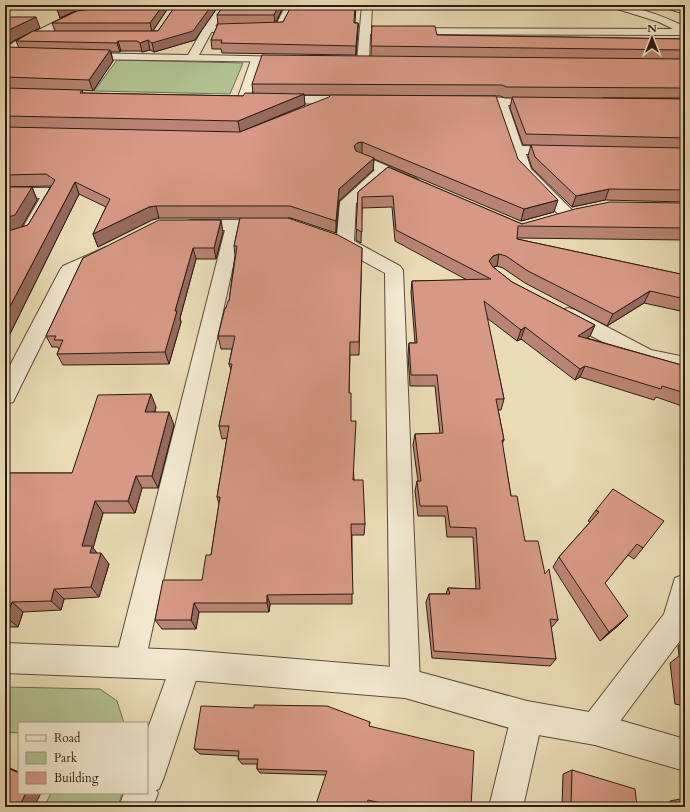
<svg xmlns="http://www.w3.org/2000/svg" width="690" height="812" viewBox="0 0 690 812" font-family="Cardo,serif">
<rect width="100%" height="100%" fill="#e9dbb5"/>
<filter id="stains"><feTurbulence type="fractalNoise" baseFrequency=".005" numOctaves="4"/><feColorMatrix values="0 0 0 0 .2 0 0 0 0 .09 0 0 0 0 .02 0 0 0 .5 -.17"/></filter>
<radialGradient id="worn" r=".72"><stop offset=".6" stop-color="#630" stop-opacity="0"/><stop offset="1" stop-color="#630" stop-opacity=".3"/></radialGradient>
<g fill="#b1c192" stroke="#6f6e52">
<polygon points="117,60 243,63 230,94 94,91"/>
<polygon points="5,687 100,689 117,701 124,723 19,723 19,733 5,732"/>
<polygon points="51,793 123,793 117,807 44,807"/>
</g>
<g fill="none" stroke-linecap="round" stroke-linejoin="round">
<g stroke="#5c4b3c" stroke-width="2">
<g id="minor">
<polygon points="286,5 296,5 284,30 208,32 203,29 208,26 276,25"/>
<path d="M362,5H372L371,28L673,29L659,22L611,7L609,5C635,5 660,15 684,26L685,35L370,34L369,61L367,63H359L357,61Z"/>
<polygon points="661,5 676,5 685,8 685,14 663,7"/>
<polygon points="81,11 86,14 85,16 22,46 11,56 5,57 5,50 14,42 73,13"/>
<polygon points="257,57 261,58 263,60 249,100 248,103 238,103 237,100 251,60 253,58"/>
<polygon points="274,96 350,96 355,97 356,100 355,103 350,104 269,103 268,100 269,97"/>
<polygon points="468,97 547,99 548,102 547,105 542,106 508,105 522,146 560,147 565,148 567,151 565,154 560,155 526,154 531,169 574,212 576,215 574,218 568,220 562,218 517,171 495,105 463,104 462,101 463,98"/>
<path d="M362,155L417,179L420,182L417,185L412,187L407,185L386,176L356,203L354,241L400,266L403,270L420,683L416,694L405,698L394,694L390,683L385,273C376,268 331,244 328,240L330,236L337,235L340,202L375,170L357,162L355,159L357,156Z"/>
<polygon points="5,188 51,188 56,190 59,193 34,236 5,245 5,234 22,229 40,198 5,198"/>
<polygon points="192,220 268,220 274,221 276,225 274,229 241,230 145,662 141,673 130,677 119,673 115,662 225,230 192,230 186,229 184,225 186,221"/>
<polygon points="106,247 112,248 115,252 112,256 76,274 13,402 5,404 5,375 60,270 63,266"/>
<polygon points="568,308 575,310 651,350 685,357 685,373 639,361 561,320 558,315 561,310"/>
<polygon points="685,574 685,634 606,740 595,745 584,740 579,729 584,718 664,614 675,578"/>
<polygon points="186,650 197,654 201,665 164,777 159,789 156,790 158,793 153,807 119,807 124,793 147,793 147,731 175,654"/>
<polygon points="527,701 538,706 543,717 523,807 489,807 511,717 516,706"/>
</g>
</g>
<g stroke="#5c4b3c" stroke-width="2">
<g id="tertiary">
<polygon points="220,5 230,5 213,29 199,55 291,57 295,58 297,60 295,62 81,59 77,58 75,56 77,54 81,53 188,55 203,29"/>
<polygon points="5,643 186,650 405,668 527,701 595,713 685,739 685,771 595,745 527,733 405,698 186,680 5,673"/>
</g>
</g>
<use href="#minor" fill="#f1e8cf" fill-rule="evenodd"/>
<use href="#tertiary" fill="#f1e8cf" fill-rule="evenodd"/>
</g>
<g fill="#b98473" stroke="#2d1b13">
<polygon points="170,5 153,31 158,31 176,5 219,5 195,40 154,52 150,50 142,52 140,51 121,51 120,52 111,52 113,61 93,91 82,90 83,93 243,96 253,93 252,84 371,56 372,26 437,35 685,39 685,98 602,98 685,99 685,202 605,200 572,207 532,168 528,156 531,145 523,145 510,108 512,98 505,98 500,96 304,95 305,105 263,123 518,159 554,212 521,221 374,159 373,170 339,201 336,233 291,218 288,218 362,248 359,355 350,355 349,393 354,480 365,524 364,535 352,535 352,604 270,604 269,612 199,612 196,629 162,629 155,620 202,580 211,555 219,504 217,497 227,438 222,439 219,426 231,370 229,364 232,349 221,349 218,336 226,308 229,301 235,255 234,246 240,218 159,218 152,220 98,247 93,234 106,207 79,194 5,344 5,187 32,187 37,200 21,227 28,225 51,186 5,187 5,23 40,28 13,41 6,47 19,48 16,41 55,31 52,23 76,11 73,12 60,18 57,9"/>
<polygon points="224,5 284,5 276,23 283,22 292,5 356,5 355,23 358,23 356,55 222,53 221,49 212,49 211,40 218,24 217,15"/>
<polygon points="388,167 522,224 685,203 685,240 517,238 517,239 685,275 685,312 644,303 607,326 525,283 503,268 497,266 493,267 512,282 595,325 590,336 587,338 685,366 685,407 656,397 654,400 580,377 575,380 521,339 517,341 487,318 504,399 501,410 498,410 504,440 502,444 511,496 525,541 545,574 558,620 552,627 551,627 556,659 550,666 432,658 426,602 429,594 446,594 448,588 476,589 473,537 447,537 445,516 418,516 415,491 417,481 418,481 413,445 415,434 440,434 435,386 410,386 408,355 409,343 415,343 411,292 412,281 467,280 395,241 392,207 362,208 361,243 356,240 358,192"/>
<polygon points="223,232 216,259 196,259 180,318 181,322 169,364 63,365 57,354 59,349 58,347 52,347 46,336 83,258"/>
<polygon points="156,407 155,412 174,425 158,488 142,488 135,513 103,513 93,548 97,553 109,564 99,597 64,599 61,610 23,612 18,627 5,627 5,473 72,473"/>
<polygon points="596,510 643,548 634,559 628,555 605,583 619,625 600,641 553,567 559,557 590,522 588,521"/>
<polygon points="684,639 685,639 685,706 675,704 670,663 679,656 678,646 685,641"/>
<polygon points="370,722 369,727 471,807 384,807 368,803 326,775 260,773 257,769 257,764 242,764 238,759 239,756 200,754 194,749"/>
<polygon points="572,770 637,807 562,807 563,774"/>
<polygon points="685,798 685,807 671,807 670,801"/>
</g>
<g fill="#966b5e" stroke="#2d1b13">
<polygon points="65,5 118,5 73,12 60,18 57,9"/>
<polygon points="163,5 170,5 152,32 150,23"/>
<polygon points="212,5 219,5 195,40 154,52 152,43"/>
<polygon points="279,5 284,5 275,24 274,15"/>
<polygon points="36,17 40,28 13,41 5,48 5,34 9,30"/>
<polygon points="358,23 358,32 356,55 356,46"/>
<polygon points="148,40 150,50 142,52 140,43"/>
<polygon points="118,41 121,51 120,52 117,43"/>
<polygon points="110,50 113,61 93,91 89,80"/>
<polygon points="304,94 305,105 240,132 238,121"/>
<polygon points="362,142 362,154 357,155 354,146 357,143"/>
<polygon points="374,158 373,170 339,201 336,233 336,221 339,189"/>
<polygon points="75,182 79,194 5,344 5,316"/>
<polygon points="32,187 37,200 21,228 5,233 5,218"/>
<polygon points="609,189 605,200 572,207 576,196"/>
<polygon points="558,200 554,212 521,221 524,209"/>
<polygon points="156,206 159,218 152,220 98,247 93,234 149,207"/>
<polygon points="221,220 223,232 216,259 214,248"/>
<polygon points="193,248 196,259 180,318 181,322 169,364 165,352 175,311"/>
<polygon points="499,254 497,266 491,268 489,261 493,256"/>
<polygon points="650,291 644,303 607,326 613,314"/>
<polygon points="595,325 590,336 573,347 578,336"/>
<polygon points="525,327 521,339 517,341 521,330"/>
<polygon points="585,366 580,377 575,380 580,369"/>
<polygon points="151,394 156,407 151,425 145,412"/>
<polygon points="169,412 174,425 158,488 152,476"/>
<polygon points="136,476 142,488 135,513 128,501"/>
<polygon points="95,501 103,513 93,548 100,557 101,553 109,564 99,597 91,587 82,546"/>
<polygon points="54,589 64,599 61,610 51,601"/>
<polygon points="267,595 270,604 269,612 267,603"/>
<polygon points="12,602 23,612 18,627 6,617"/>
<polygon points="194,603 199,612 196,629 191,620"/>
<polygon points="628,616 619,625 600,641 609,632"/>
<polygon points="5,766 19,772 19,773 5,767"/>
<polygon points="26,793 41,793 34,807 19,807"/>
</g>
<g fill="#d79986" stroke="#2d1b13">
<polygon points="57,5 65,5 57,9"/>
<polygon points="118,5 163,5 150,23 52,23 77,11"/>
<polygon points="176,5 212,5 193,31 152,43 148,40 140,43 137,41 118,41 117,43 16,41 33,31 158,31"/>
<polygon points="224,5 279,5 274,15 217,15"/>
<polygon points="292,5 355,5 354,23 358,23 356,46 221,43 222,40 211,40 218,24 283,22"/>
<polygon points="11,17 36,17 9,30 5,34 5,23"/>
<polygon points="372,26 435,26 437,35 685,39 685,50 371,46"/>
<polygon points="5,47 110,50 89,80 5,77"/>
<polygon points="262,55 685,59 685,88 507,87 502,85 252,84"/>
<polygon points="5,88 82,90 80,93 243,96 245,93 304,94 238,121 5,116"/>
<polygon points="331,95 496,96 518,159 558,200 524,209 362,142 357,143 354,146 356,151 374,158 339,189 336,221 290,206 156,206 149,207 93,234 110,199 75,182 5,316 5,232 28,225 55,180 46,174 5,175 5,127 240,132 329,97"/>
<polygon points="512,97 685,99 685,138 526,134"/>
<polygon points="531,145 685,148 685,190 609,189 576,196 535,157"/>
<polygon points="388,167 522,224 575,209 610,202 685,203 685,228 518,226 517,239 685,275 685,299 650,291 613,314 528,271 506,256 499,254 493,256 489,261 493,267 512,282 595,325 578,336 685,366 685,393 662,386 661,389 585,366 580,369 525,327 521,330 484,301 504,399 496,399 504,440 502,440 511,496 517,496 525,541 538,541 545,574 549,569 558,620 550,619 556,659 434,651 429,594 450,594 448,588 480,589 476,528 450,527 447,506 420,506 417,481 421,481 415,434 443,433 437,375 411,375 409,343 417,343 412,281 491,279 396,230 393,196 362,197 362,232 356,229 358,192"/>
<polygon points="5,187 32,187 15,215 5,218"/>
<polygon points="240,218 288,218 338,235 362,248 359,342 350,342 349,393 351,393 351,421 356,421 353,480 363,480 365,524 351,524 353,594 267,595 267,603 194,603 191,620 155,620 163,580 202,580 206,555 211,555 220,497 217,497 229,426 219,426 232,364 229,364 235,336 218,336 225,308 226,308 228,301 229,301 237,246 234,246"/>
<polygon points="159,220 221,220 214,248 193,248 175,311 177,311 165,352 57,354 63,340 54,340 56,336 46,336 83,258"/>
<polygon points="151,394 145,412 169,412 152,476 136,476 128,501 95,501 82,546 92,546 90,553 101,553 91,587 54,589 51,601 12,602 6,617 5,617 5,473 72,473 98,395"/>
<polygon points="613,489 664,521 643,548 637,544 605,583 628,616 609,632 559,557 599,512 596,510"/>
<polygon points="682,654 685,655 685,675"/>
<polygon points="254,705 327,706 370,722 369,726 474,751 471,807 398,807 368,800 366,807 315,807 327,771 257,769 258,759 238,759 239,751 194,749 201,706 254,708"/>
<polygon points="5,767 19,773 19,793 26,793 19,807 5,807"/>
<polygon points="572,770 635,789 637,807 571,807"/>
</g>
<rect width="690" height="812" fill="none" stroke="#e9dbb5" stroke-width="20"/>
<rect x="6" y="6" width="678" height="800" fill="none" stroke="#2d1b13" stroke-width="2"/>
<rect x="10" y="10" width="670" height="792" fill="none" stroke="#2d1b13"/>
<rect x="18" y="722" width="130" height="72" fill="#f1e8cf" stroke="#a39684"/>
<rect x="26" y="735" width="20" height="6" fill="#f1e8cf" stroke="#a39684"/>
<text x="54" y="742" font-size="12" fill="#2d1b13">Road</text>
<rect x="26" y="752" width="20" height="12" fill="#b1c192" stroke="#a39684"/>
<text x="54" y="762" font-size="12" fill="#2d1b13">Park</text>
<rect x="26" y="772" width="20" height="12" fill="#d79986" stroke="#a39684"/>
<text x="54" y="782" font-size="12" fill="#2d1b13">Building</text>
<g transform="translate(652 38)" stroke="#f1e8cf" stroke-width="3" paint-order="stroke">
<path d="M0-3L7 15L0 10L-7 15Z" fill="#2d1b13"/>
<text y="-6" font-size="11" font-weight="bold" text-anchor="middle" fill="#2d1b13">N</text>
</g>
<rect width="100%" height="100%" filter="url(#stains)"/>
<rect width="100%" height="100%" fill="url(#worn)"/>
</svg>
